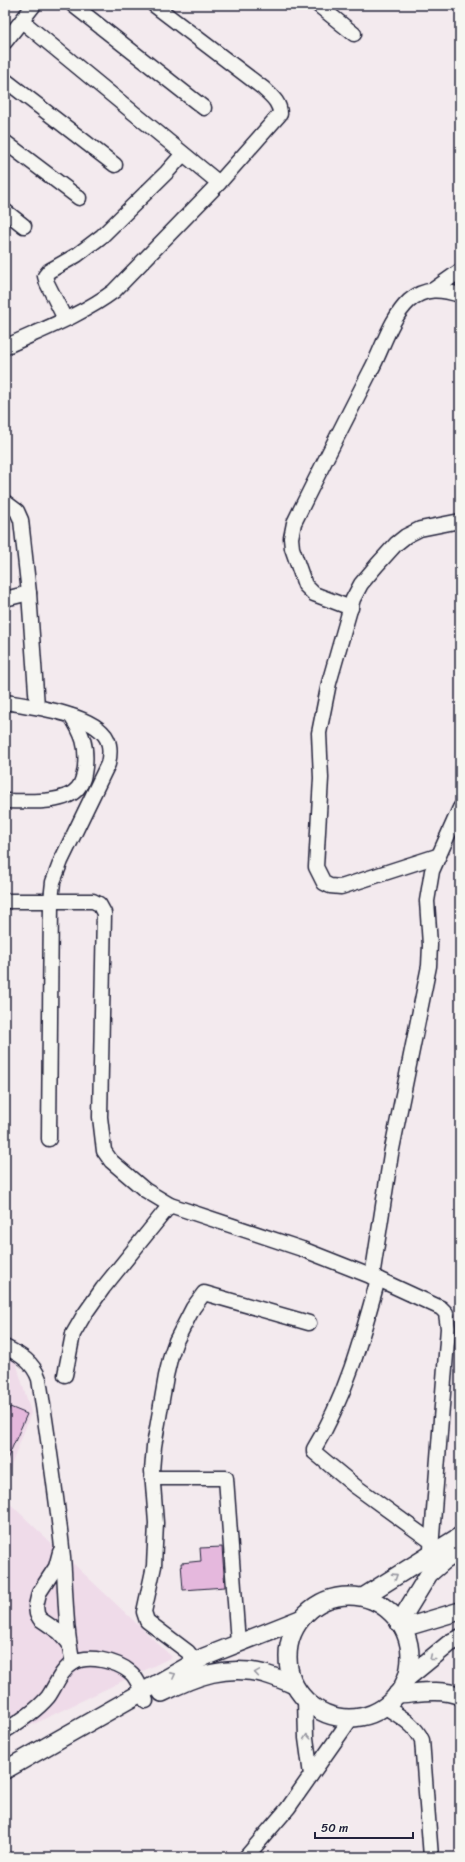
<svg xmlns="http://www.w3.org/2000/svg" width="465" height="1862" viewBox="0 0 465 1862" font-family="Sriracha,sans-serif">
<rect width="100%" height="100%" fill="#f3eaee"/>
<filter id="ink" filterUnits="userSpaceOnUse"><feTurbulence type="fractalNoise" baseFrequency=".025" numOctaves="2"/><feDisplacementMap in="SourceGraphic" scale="8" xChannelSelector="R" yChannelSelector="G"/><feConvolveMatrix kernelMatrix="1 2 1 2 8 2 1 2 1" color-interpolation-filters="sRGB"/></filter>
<g filter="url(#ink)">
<g fill="#efdbe9">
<polygon points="5,1355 15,1359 31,1413 5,1482"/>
<polygon points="5,1499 172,1657 5,1738"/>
</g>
<g fill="#e5b8dd" stroke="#22223b">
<polygon points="10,1407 27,1414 5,1464 5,1420"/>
<polygon points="222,1547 225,1587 183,1590 181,1563 201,1561 200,1548"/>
</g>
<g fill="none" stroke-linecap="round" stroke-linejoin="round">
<g stroke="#22223b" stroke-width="17">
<g id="minor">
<polyline points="73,5 204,108"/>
<polyline points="318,5 354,34"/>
<polyline points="22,21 219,183"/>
<polyline points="5,42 34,5"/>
<polyline points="5,80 115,165"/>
<polyline points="5,142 79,198"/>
<polyline points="5,211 24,226"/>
<polyline points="433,290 460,271"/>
<polyline points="65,319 47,283 45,276 49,271 77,255 102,236 167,172 183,154"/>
<path d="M5,347C41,330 82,315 114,291L219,183L280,114C280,102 271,96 263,88L154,5"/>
<polyline points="5,502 17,511 21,520 29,593 37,706"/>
<polyline points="5,599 29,593"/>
<path d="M351,608L314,594L305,585L292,548L291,538L294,523C319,472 345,421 371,370C383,348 390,319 409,301C425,287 441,289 460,295"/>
<path d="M5,702C30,706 95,714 107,739C111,747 110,755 108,764L61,861L53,882L51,900L49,1139"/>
<path d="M5,801C25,801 65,805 78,788C83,782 84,775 85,767C87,745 83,735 71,716"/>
<polyline points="437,856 341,887 330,886 324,883 316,867 321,778 319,733 329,683 353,599 361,584 377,565 396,544 406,536 420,529 460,521"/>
<polyline points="5,901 93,901 99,904 104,913 100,1117 104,1151 111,1161 145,1190 170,1205 302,1249 378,1279 441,1308 446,1313 448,1328 430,1562"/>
<polyline points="372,1277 391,1154 429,966 430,945 427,901 432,871 460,808"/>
<path d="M378,1279C362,1337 346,1397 314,1449V1452L355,1486L432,1542"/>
<path d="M5,1347C21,1355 33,1362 39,1379C48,1438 57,1498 63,1557C66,1593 65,1628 73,1663"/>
<polyline points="65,1375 73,1334 84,1315 103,1288 170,1205"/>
<polyline points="152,1478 226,1478 238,1643"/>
<polyline points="60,1552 56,1567 39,1593 36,1606 37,1614 40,1619 59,1632 69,1643"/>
<polyline points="196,1662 188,1652 147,1621 144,1612 154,1566 156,1523 152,1471 154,1446 166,1376 171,1355 176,1341 193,1308 204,1293 309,1323"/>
<polyline points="305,1699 306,1738 311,1775"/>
<path d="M384,1706C399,1716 414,1723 422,1740L431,1857"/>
<path d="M5,1731C20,1721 36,1711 48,1697C56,1686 60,1671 73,1663C88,1654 117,1661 130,1672C138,1678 142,1693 146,1701"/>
<polyline points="246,1857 288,1808 352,1717"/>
</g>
</g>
<g stroke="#22223b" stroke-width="20">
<g id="major">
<circle cx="349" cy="1657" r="61"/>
<polyline points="363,1597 460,1536"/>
<polyline points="399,1623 429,1574 444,1561 460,1551"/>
<polyline points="403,1628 460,1611"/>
<polyline points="406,1679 450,1643 460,1638"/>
<path d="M162,1693C196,1676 227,1664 265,1674C275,1677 285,1681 294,1685"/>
<path d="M397,1694C417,1693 441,1688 460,1696"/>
<polyline points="5,1770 204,1657 300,1619"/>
</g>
</g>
<use href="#minor" stroke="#f6f6f2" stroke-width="14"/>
<use href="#major" stroke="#f6f6f2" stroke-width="17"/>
</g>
<defs><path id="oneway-chevron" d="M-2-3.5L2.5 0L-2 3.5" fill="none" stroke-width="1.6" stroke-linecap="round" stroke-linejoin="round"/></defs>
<g stroke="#9797a0">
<use href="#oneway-chevron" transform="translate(395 1576) rotate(-33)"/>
<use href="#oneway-chevron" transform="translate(432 1658) rotate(141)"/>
<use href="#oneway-chevron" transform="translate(257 1673) rotate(-171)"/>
<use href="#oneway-chevron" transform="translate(173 1675) rotate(-28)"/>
<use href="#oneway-chevron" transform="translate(307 1737) rotate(-95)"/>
</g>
</g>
<rect width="465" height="1862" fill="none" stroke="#f6f6f2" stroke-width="20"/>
<rect x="10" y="10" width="445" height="1842" fill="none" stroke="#22223b" stroke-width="1.5" filter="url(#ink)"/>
<path d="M315 1832v6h98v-6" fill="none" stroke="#22223b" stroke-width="2"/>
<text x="321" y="1832" font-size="12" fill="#22223b" stroke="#f6f6f2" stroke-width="3" paint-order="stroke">50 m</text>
</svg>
